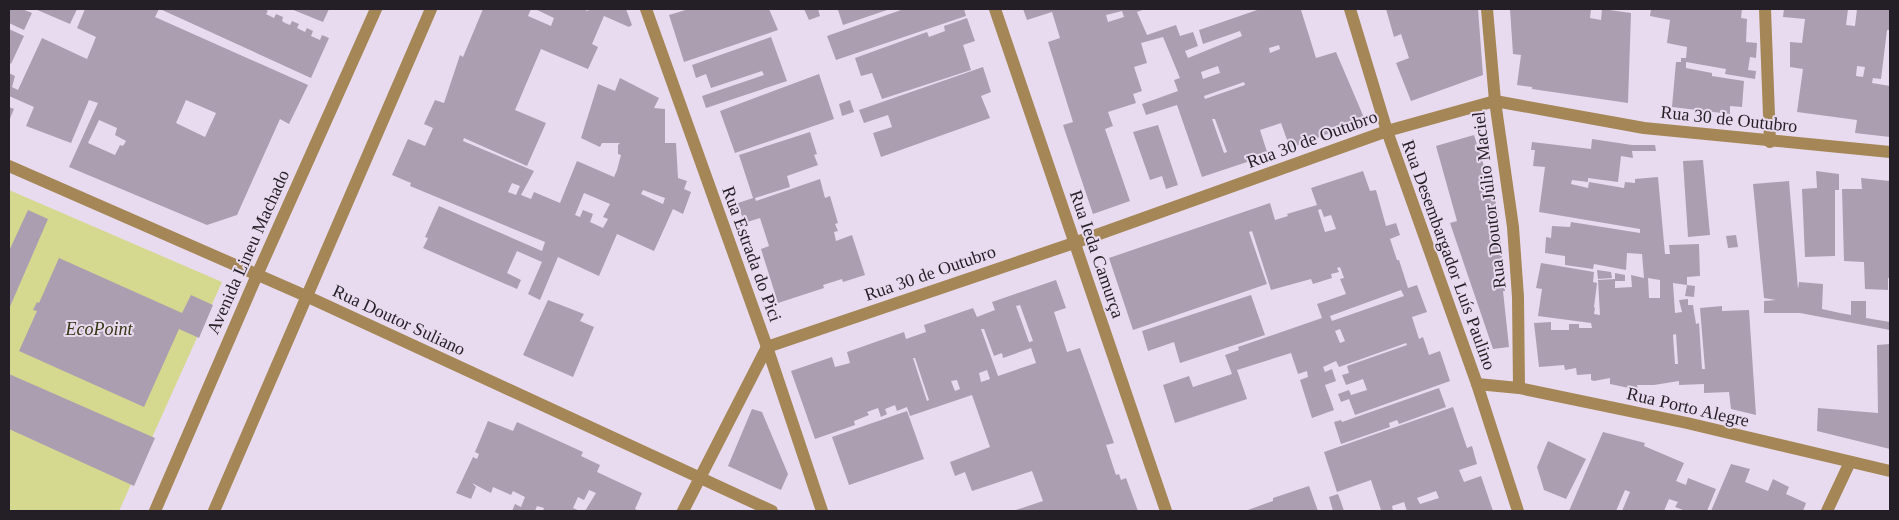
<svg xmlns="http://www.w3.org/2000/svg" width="1899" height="520" viewBox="0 0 1899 520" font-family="Georgia,serif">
<rect width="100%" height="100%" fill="#e9dbef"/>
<polygon fill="#d5d98f" points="9,190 222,282 119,511 9,511"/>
<g fill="#ab9eb1" fill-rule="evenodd">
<polygon points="9,9 22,9 32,13 24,30 9,23"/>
<polygon points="35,9 77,9 70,24"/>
<path d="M85,9H159L155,17L308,85L289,124L280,119L237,215L207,225L69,167L98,103L89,100L71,143L26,126L34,107L9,96V73L15,76L12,87L18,90L42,38L87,59L96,37L77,28ZM186,100L216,113L205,137L176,123ZM99,120L117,128L115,135L126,141L123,146L120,145L115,155L88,143Z"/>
<polygon points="160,9 264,9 268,11 266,14 274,18 276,14 283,17 282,21 285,23 290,25 292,21 299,24 297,28 305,32 307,28 313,31 311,36 320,40 322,35 329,38 311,78"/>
<polygon points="291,9 329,9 323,22"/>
<path d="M483,9H531L528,16L551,26L554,18L535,9H582L588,11L589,9H626L632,25L629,27L604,16L592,44L598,47L588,69L541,49L515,110L546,123L527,166L464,138L463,141L534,171L521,195L531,199L534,192L560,203L577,161L614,177L617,170L621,155L618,154V145L620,143H602L600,147L581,138L598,84L615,91L620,78L659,98L654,108L665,109V143H676L678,178L687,181L684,189L691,192L683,214L673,209L654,251L617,234L599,276L558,257L540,300L528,294L542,262L517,251L507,273L521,280L517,289L423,248L428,238L425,237L439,206L542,251L545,242L410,186L411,183L392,175L408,139L425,146L433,128L424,124L435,100L444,103L460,55L463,57ZM512,183L520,186L516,195L508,192ZM643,190L665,198L663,204L641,194ZM584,193L610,204L603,217L608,219L603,228L590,222L593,214L583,210L580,217L575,215Z"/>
<polygon points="689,9 769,9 778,30 684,62 669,15"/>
<polygon points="804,9 818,9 820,16 809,20"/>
<polygon points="843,9 890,9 843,25 838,10"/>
<polygon points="904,9 964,9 966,16 836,60 827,36"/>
<path d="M1023,9H1145L1137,12L1147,35L1176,25L1180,36L1193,32L1198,46L1185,51L1188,58L1242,36L1240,31L1203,44L1199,30L1260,9H1304L1301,10L1316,58L1336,52L1365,120L1290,148L1281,123L1260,130L1268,155L1202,177L1177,105L1146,115L1142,104L1178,91L1174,80L1180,78L1163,37L1141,43L1147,63L1134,67L1142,91L1133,94L1136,103L1108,112L1113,126L1105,129L1130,201L1093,214L1063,125L1073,122L1048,42L1060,38L1052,12L1027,20ZM1122,11L1124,17L1108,22L1106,15ZM1279,45L1280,49L1270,53L1269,48ZM1218,66L1220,73L1203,79L1201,72ZM1244,82L1245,85L1205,99L1204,96ZM1212,119H1215L1227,152L1224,153Z"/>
<polygon points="1386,9 1478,9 1483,75 1411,101 1396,63 1409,58 1401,34 1394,37"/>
<polygon points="1510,9 1591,9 1590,18 1601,20 1602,9 1631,13 1628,103 1532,89 1532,87 1517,85 1521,55 1513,54"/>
<polygon points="1651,9 1742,9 1741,18 1747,19 1746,42 1757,43 1756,58 1750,57 1748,70 1756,71 1755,79 1725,74 1726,69 1686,62 1686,68 1712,73 1712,76 1744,81 1742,107 1730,106 1730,114 1672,107 1676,62 1681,62 1681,58 1686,58 1687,47 1667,43 1670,20 1650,16"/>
<path d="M1784,9H1848L1846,25L1855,26L1857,9L1890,10V30H1887L1881,79L1873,78L1872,83L1890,86V137L1855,133L1857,120L1797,112L1803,69L1790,67V42L1802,43L1805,19L1783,17ZM1857,66L1865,67L1863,77L1856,76Z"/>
<polygon points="967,18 975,41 963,45 971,70 882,99 872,73 861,76 855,58 927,32 929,37 945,31 944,26"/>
<polygon points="9,29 24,36 11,64 9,62"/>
<polygon points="771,37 787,81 706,108 702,96 764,75 762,71 711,88 706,74 696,78 692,65"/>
<polygon points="983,67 991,92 981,96 990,118 881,157 873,133 892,127 888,115 864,123 859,110"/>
<polygon points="819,74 834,119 735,153 720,111"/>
<polygon points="850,100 854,112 842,116 839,104"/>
<polygon points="9,107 14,109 9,121"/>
<polygon points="1158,125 1178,185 1166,189 1162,176 1150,180 1133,132"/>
<polygon points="810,132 817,154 814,155 818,165 787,176 790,187 755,198 756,201 820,179 825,198 830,196 838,223 835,224 838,231 834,232 836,241 852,235 865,275 843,282 842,279 823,285 824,288 778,303 761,249 769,246 760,218 744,223 738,203 753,198 739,155"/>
<polygon points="1474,135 1498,210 1505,291 1503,291 1509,347 1493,349 1450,223 1457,221 1436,146"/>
<path d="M1592,139L1632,145H1655L1656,151H1632L1633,158L1621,156L1618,182L1588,178V182L1572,180L1571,184L1588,188L1589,182L1624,188L1625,182L1635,183V179L1658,177L1665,254H1670L1669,245L1699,244L1700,276L1687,277V285L1673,283L1675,313L1682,312L1679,300L1688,299V305H1693L1696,324L1699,323L1702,369H1705L1700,308L1722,306V311L1749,310L1756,415L1731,409L1729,392L1704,393V384L1679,385V381L1654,385H1637L1638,390L1610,384V378L1594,381L1591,380V374L1577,375L1576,368L1565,370L1564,365L1539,367L1534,323L1551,322V330H1569V324H1579V328H1592L1591,323L1538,316L1542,289L1536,288L1541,263L1594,272L1593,282L1597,283L1594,307L1595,308L1594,314L1600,315L1598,280L1615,279V273L1625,275V281H1615V288L1632,287L1631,275L1644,278L1642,254L1627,253L1626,270L1594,264L1593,269L1565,265V256L1545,253L1546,237L1551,238L1552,226L1570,227L1571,222L1640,233V229L1539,212L1545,167L1533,166L1535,150H1531L1532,142L1591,149ZM1648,278L1660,280V298H1649ZM1676,334L1678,364H1675L1673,335Z"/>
<polygon points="1703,160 1710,235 1688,237 1683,161"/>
<path d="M1363,171L1370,191L1376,190L1386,226L1396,223L1400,235L1390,239L1397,260H1399L1408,288L1417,285L1427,312L1412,317L1419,339L1423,337L1429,355L1440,351L1450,381L1355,415L1349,399L1341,402L1338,394L1349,390L1351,395L1367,390L1363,379L1346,385L1342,375L1349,373L1347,366L1407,345L1406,343L1339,367L1336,361L1323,367L1325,372L1332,369L1336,381L1325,385L1334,410L1312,418L1300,380L1308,377L1307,371L1298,374L1291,353L1237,370L1247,399L1175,423L1163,385L1189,376L1193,387L1232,374L1225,355L1239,350L1238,347L1322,318L1317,304L1346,294L1340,279L1344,278L1340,267L1337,268L1339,272L1331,274L1332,278L1313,284L1311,279L1271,290L1252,231L1249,232L1267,284L1133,330L1109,258L1270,203L1275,220L1288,216L1287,214L1317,205L1311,188ZM1321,209L1324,217L1331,215L1336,229L1325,232L1318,210ZM1401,290L1404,296L1332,321L1330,316ZM1340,329L1345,341L1340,343L1335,331Z"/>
<polygon points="1816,171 1839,174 1839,190 1835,190 1835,256 1805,257 1802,189 1817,188"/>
<polygon points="1861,178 1890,181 1890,278 1888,278 1888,290 1865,289 1864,262 1844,261 1842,189 1862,189"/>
<polygon points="1789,181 1798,289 1799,282 1823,284 1822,309 1840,313 1851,315 1851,301 1866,301 1866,318 1890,322 1890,330 1800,313 1764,313 1764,301 1776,300 1764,298 1753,184"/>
<polygon points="28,210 48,219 9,309 9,251"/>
<polygon points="1736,235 1738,247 1728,248 1726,236"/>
<polygon points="59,258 182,313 191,295 213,305 199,338 179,329 144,407 19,351 37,311 33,310 37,302 39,303"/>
<polygon points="1597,270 1611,272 1612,278 1598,279"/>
<path d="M1056,280L1066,308L1054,312L1067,352L1080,348L1114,443L1106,445L1116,475L1119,474L1121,480L1126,478L1138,511H1013L1043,501L1032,471L972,491L965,472L955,476L950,462L990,447L972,395L910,416L907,407L897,411L895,405L885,409L887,414L881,417L878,408L867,412L869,415L854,421L855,425L815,439L791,371L832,357L835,367L850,363L847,352L904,332L906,339L926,332L924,325L973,308L977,317L995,310L992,302ZM1020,305L1033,341L1029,342L1016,306ZM981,329H984L994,356L1002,353L1003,358L1031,348L1036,363L998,376ZM913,358H915L929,400L927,401ZM987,370L990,379L981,382L979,373ZM957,380L960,389L955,391L951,381Z"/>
<polygon points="1687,285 1695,286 1694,297 1685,296"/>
<polygon points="1251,295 1265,335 1180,363 1174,342 1148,351 1142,331"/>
<polygon points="548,300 584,314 580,321 594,327 573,377 523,355"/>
<polygon points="1890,344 1890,449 1817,431 1818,408 1878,413 1877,345"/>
<polygon points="9,374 155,438 134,486 9,429"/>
<polygon points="1439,388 1446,407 1399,424 1397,420 1389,423 1390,427 1341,444 1334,422 1341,420 1342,422"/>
<path d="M1453,407L1467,448L1472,446L1477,464L1459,470L1464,482L1481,476L1493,511H1407L1404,502L1392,506L1393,511H1377L1381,510L1371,480L1337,492L1324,452ZM1436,491L1439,498L1420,504L1417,498Z"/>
<polygon points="752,409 762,412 788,474 781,490 728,466"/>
<polygon points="907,411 924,459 849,485 832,437"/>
<polygon points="488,421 513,431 517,422 583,452 581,456 600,465 597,472 642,493 635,509 639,511 585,511 596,493 589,490 584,500 578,497 573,508 580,511 543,511 544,508 537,506 535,511 512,511 515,504 521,507 525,497 513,491 511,495 493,487 491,493 472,483 476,487 471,499 456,493 473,457 477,459 479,454 475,452"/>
<polygon points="1603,432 1645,443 1644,446 1684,463 1676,481 1686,485 1688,478 1716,489 1707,511 1686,511 1675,507 1678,502 1669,499 1664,511 1622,511 1630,492 1625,490 1616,511 1569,511"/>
<polygon points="1548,441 1586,459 1566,499 1544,490 1537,467"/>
<polygon points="1731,464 1750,469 1745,482 1768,491 1773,479 1789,487 1786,494 1806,503 1803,511 1711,511"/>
<polygon points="1309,486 1318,511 1245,511 1273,501 1273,498"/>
<polygon points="1338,494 1341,502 1344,511 1333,511 1329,497"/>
</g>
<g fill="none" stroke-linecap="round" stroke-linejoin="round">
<g stroke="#a58656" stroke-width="12">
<polyline points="646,9 767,347 822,511"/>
<polyline points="995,9 1166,511"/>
<polyline points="1350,9 1387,131 1477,384 1518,511"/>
<polyline points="1487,9 1495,101 1513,227 1518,297 1519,388"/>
<polyline points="1765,9 1770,142"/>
<polyline points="9,166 306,296 772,511"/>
<polyline points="767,347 1074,243 1387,131 1495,101 1644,128 1890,152"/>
<polyline points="1477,384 1519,388 1687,423 1890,471"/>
<polyline points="155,511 257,275 376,9"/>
<polyline points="214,511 431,9"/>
<polyline points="683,511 767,347"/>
<polyline points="1827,511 1850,462"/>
</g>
</g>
<g text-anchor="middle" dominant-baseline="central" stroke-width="4" stroke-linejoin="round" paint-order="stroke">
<g font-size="18" fill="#241f26" stroke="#e9dbef">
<text transform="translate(1729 119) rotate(6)">Rua 30 de Outubro</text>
<text transform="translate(1312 139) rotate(-20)">Rua 30 de Outubro</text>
<text transform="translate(1489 200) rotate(-97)">Rua Doutor Júlio Maciel</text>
<text transform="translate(248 252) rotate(-66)">Avenida Lineu Machado</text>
<text transform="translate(752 254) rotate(70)">Rua Estrada do Pici</text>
<text transform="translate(1097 254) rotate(71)">Rua Ieda Camurça</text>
<text transform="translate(1449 255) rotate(70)">Rua Desembargador Luís Paulino</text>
<text transform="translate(930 273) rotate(-19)">Rua 30 de Outubro</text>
<text transform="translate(399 320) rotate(25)">Rua Doutor Suliano</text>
<text transform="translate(1688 407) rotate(13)">Rua Porto Alegre</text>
</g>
<g font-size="18" font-style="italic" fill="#353713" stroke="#e9dbef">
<text x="99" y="329">EcoPoint</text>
</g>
</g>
<rect width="1899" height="520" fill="none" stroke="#241f26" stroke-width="20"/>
</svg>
